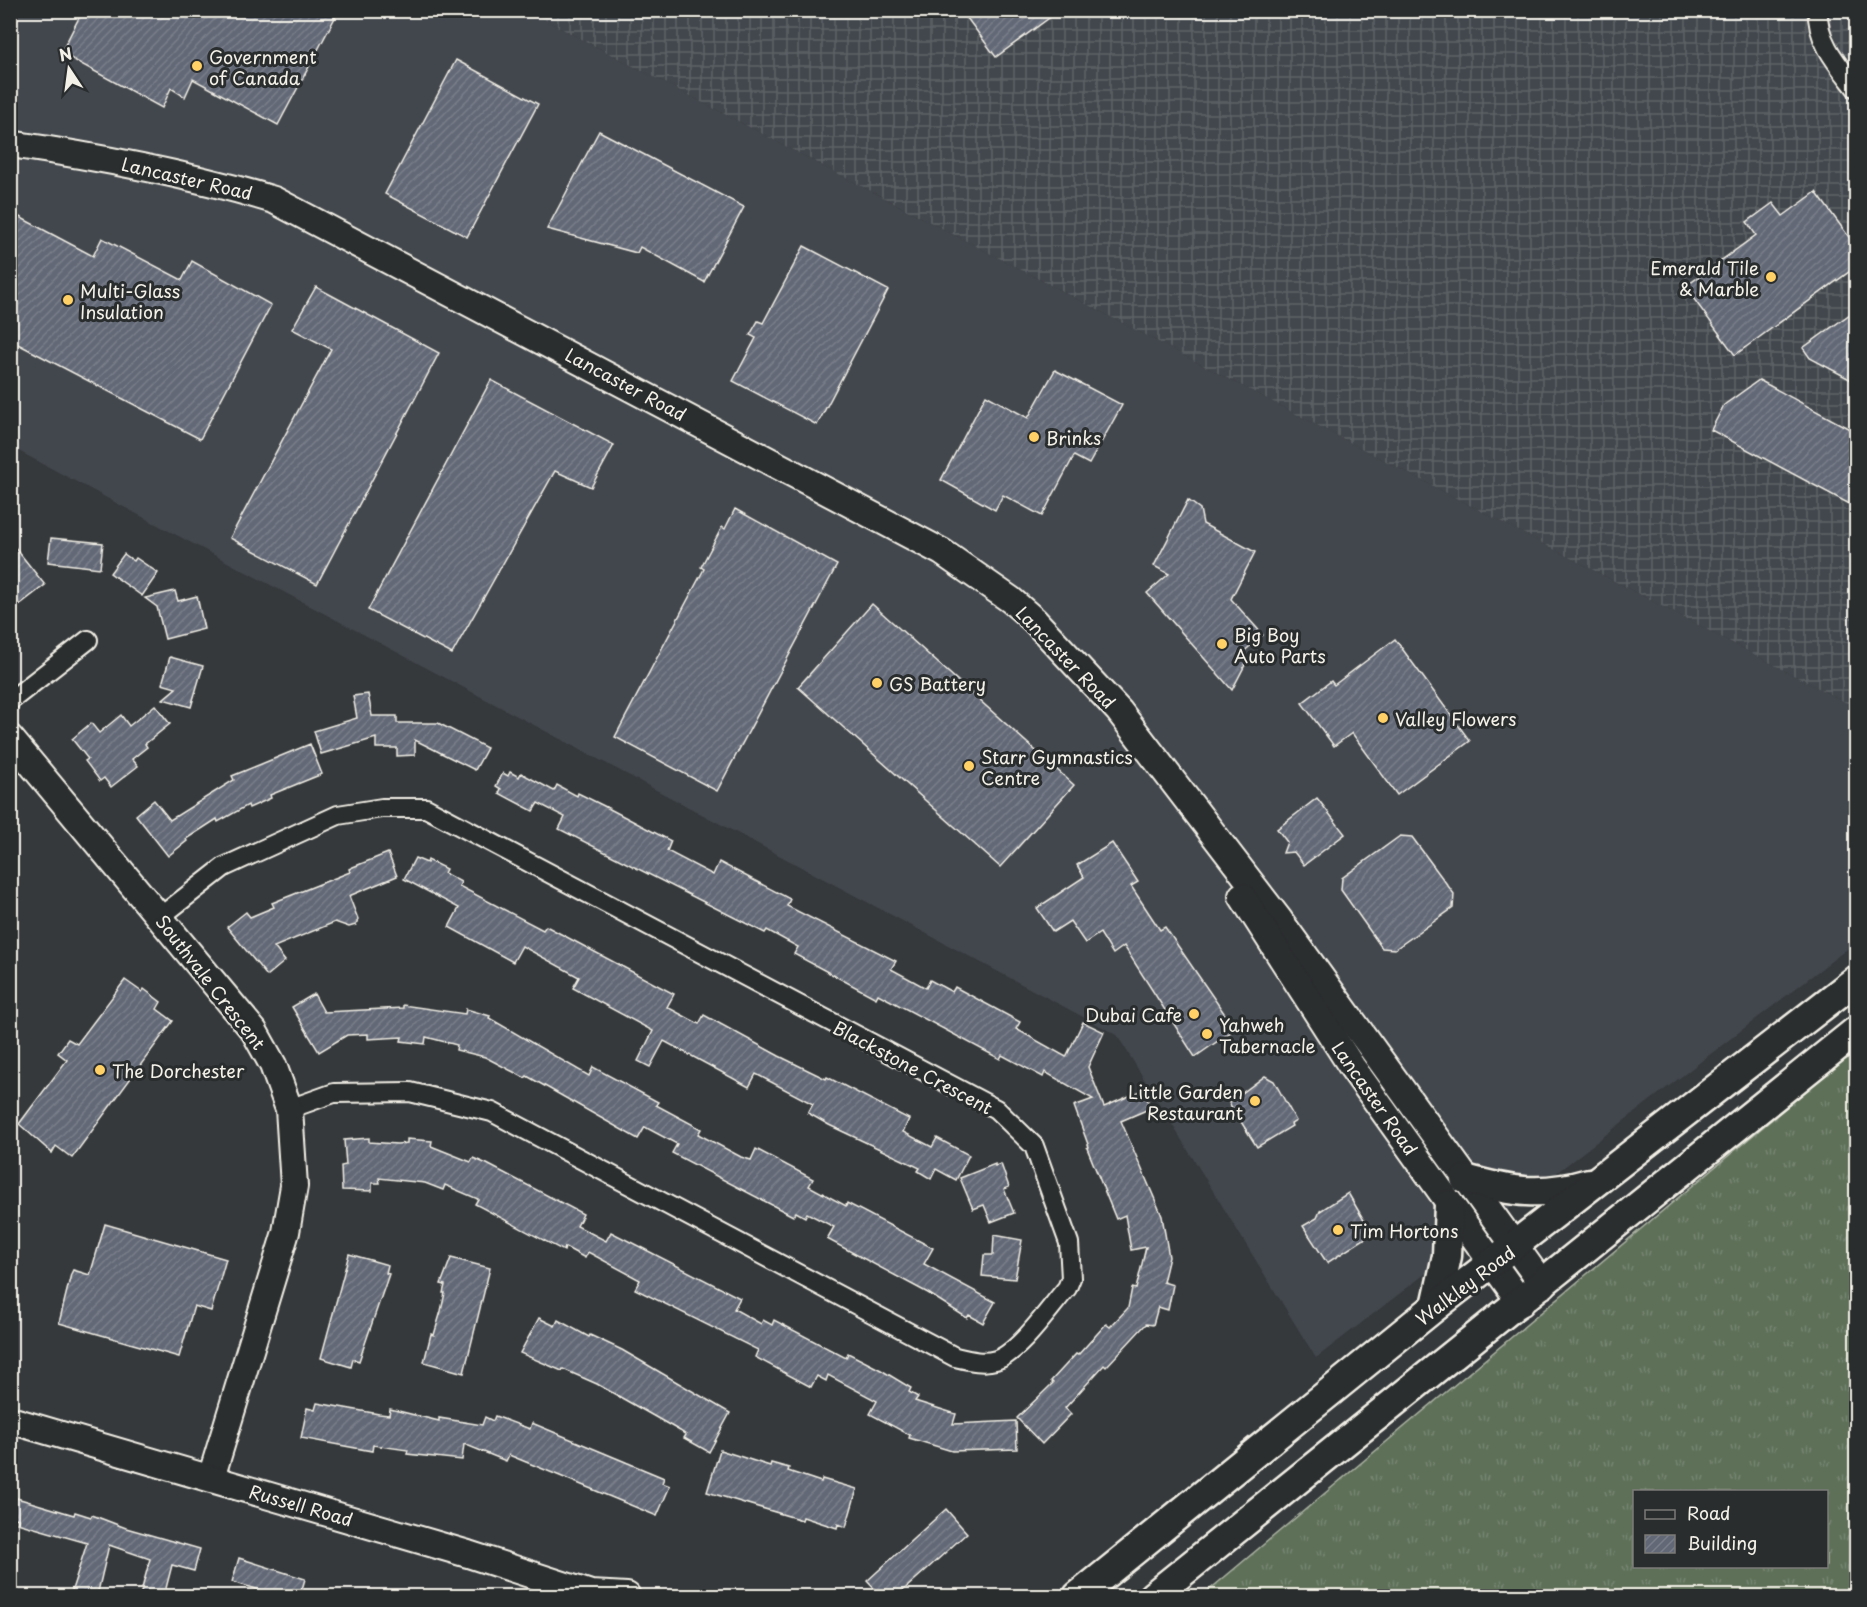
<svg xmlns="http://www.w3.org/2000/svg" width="1867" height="1607" viewBox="0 0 1867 1607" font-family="'Playpen Sans',sans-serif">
<defs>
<pattern id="industrial-grid" width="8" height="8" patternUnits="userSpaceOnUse" patternTransform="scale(1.5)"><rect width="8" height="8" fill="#42474d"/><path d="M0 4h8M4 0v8" fill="none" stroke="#5e6267"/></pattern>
<pattern id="grass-tufts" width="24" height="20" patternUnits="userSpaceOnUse" patternTransform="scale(1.5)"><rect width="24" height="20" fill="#5e7059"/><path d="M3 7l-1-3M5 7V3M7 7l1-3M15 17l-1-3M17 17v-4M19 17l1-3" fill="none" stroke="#768571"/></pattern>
<pattern id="building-hatch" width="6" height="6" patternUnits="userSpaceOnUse" patternTransform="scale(1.5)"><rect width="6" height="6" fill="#626876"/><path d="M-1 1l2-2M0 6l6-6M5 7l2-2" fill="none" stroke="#797e8a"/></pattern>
</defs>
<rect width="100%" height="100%" fill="#35393c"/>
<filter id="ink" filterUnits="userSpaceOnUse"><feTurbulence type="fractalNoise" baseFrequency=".0167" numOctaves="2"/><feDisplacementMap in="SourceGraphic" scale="12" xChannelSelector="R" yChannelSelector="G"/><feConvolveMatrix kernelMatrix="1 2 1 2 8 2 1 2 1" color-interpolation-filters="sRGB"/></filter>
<g filter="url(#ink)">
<polygon fill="#42474d" points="10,11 528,11 1856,708 1856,942 1316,1358 1117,1035 11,447"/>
<polygon fill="url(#industrial-grid)" points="528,11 1856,11 1856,708"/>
<path fill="url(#grass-tufts)" stroke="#a9b0a0" stroke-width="1.5" fill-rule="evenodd" d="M1856,1049V1596H1202ZM1634,1492H1826V1566H1634Z"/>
<g fill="url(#building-hatch)" stroke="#f4f1e8" stroke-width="1.5">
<polygon points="83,10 339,10 278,125 193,79 185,97 171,88 162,108 61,53"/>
<polygon points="961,10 1060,10 996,57"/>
<polygon points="456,60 538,104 467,237 385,194"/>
<polygon points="599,131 744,207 704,282 640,247 637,253 547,229"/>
<polygon points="1816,192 1857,248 1857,266 1735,355 1685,287 1756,235 1747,222 1773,203 1783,216"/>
<polygon points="10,212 93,256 102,238 182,280 192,261 271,305 200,439 10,340"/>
<polygon points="804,246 888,290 817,425 733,381 756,338 750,335 758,321 763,323"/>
<polygon points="316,287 439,353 317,584 230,538 331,349 292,329"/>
<polygon points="1857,309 1857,383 1810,358 1803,348"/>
<polygon points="1055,370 1122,405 1089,464 1074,456 1042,516 1003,495 995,510 941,480 986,395 1028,418"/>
<polygon points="491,380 614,445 591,487 555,471 452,654 368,610"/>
<polygon points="1759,380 1857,433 1857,508 1711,430 1724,405"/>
<polygon points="1188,500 1200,509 1203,524 1255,552 1231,599 1263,635 1241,654 1247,661 1232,690 1147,593 1169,574 1154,566"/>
<polygon points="735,509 837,565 717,791 615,737 704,569 701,567 722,527 725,529"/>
<polygon points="51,538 103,543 100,568 48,562"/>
<polygon points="10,541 45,585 10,612"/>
<polygon points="124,554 134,561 136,558 158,573 142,596 110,573"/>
<polygon points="175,591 178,601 197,596 204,629 165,639 157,607 145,598"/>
<polygon points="872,604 1074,785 1000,867 798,687"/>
<polygon points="1395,639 1470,741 1397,795 1352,733 1334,746 1302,703 1331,681 1334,685"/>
<polygon points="170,657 203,666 191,707 163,699 176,688 162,684"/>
<polygon points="368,694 372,716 397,716 397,723 438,723 487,748 475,770 415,740 415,755 397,756 397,748 376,748 376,738 321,754 314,731 357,718 353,696"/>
<polygon points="155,705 170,724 145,744 147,747 132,759 138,766 111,787 104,778 100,781 85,761 88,759 72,739 91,723 99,733 121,715 129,726"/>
<polygon points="310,744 322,774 270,795 271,798 249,808 248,805 218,822 217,819 186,839 187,841 168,856 136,815 154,800 170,820 234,780 232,776"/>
<polygon points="510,772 519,777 521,773 554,791 557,785 577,796 578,793 604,806 671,841 667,851 713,875 719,862 790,899 787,906 896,961 891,969 926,988 930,980 952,992 955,987 1020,1022 1016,1029 1066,1057 1083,1022 1104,1032 1088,1067 1104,1107 1143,1090 1151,1108 1121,1121 1162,1216 1169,1257 1163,1282 1173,1285 1168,1310 1158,1307 1153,1325 1146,1324 1106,1367 1104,1365 1065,1408 1071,1414 1042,1444 1017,1418 1053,1383 1051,1381 1076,1354 1078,1355 1106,1324 1110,1327 1128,1308 1132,1288 1136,1289 1146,1247 1131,1250 1125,1215 1116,1219 1087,1148 1089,1147 1074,1106 1093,1099 1045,1072 1043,1077 1002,1055 1000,1059 878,994 876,998 794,954 798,947 767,930 765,933 559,829 565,817 538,803 533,811 499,793 501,789 496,786 503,773 508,776"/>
<polygon points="1317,798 1345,834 1304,865 1294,852 1283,853 1287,842 1277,829"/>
<polygon points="1400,836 1412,837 1454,894 1453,908 1395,949 1382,948 1341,890 1342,878"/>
<polygon points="1112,843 1138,882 1131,886 1160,930 1165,927 1235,1029 1195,1057 1124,946 1113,954 1100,933 1085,943 1070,921 1053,932 1037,908 1084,877 1077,865"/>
<polygon points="388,853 397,876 349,896 358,919 356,925 349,927 335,922 274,947 285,961 267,976 227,927 246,912 250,917 274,907 272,903 350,872 349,869 353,867"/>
<polygon points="415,858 427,863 428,860 446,869 444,873 461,882 459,886 543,930 546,926 674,994 667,1007 699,1024 704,1015 779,1056 826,1079 827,1077 909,1119 903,1132 932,1147 937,1138 969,1155 956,1180 936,1169 931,1179 918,1171 920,1168 829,1125 808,1113 813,1104 756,1074 749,1087 664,1041 650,1067 638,1061 653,1031 573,988 579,977 522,946 513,962 449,927 459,908 404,879"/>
<polygon points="125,980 142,992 144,989 161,1002 157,1009 173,1021 72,1158 56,1146 52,1153 19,1124 67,1060 58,1053 68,1039 77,1044"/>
<polygon points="314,994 324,1012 403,1008 403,1005 465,1014 466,1009 490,1016 489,1018 589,1076 593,1067 658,1102 656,1105 701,1129 698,1134 741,1157 751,1160 756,1149 813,1179 809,1186 846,1206 847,1203 933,1248 924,1264 995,1302 983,1323 969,1315 967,1318 928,1293 827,1239 834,1227 807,1213 805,1217 796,1212 793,1216 672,1153 677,1144 645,1127 638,1139 527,1076 525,1078 485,1057 456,1050 457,1045 426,1037 425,1044 401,1041 402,1037 368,1039 368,1034 347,1035 319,1052 292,1007"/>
<polygon points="1265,1076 1274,1081 1296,1121 1291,1124 1292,1126 1257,1147 1229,1103"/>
<polygon points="369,1138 369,1142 397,1144 407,1143 407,1139 432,1141 431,1146 471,1162 473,1158 487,1164 583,1214 577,1226 606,1241 611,1232 740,1298 734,1309 761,1324 763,1320 772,1325 774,1320 846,1358 848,1353 881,1370 911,1388 909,1392 918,1397 915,1401 956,1414 953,1424 1016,1421 1017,1449 952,1451 909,1438 910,1435 870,1414 877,1401 828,1375 826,1381 817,1376 811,1387 755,1357 758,1350 635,1289 640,1280 588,1252 585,1258 565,1247 564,1251 475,1204 478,1199 445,1185 443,1190 425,1183 379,1178 380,1183 372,1183 372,1191 342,1190 341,1166 346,1165 344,1140"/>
<polygon points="995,1164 995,1166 1001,1164 1009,1187 1004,1189 1014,1213 991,1222 984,1205 973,1209 960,1178"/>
<polygon points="1348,1193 1372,1234 1327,1263 1303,1226 1317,1218 1320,1211"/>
<polygon points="105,1224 226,1259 211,1311 194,1306 179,1357 59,1323 71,1274 73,1270 90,1275"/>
<polygon points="994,1235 1022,1240 1015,1279 982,1276 984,1255 993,1255"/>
<polygon points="349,1254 388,1265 386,1273 389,1274 359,1361 353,1359 351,1367 321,1358"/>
<polygon points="451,1258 490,1268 464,1373 424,1362 431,1334 434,1335 441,1311 445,1293 443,1293 445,1285 441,1284"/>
<polygon points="539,1318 555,1326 558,1320 589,1337 590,1335 622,1350 730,1413 709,1452 684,1438 686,1435 680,1431 597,1384 563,1369 562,1371 520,1353"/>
<polygon points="317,1403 379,1414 389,1415 390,1409 439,1421 439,1418 482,1425 485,1417 493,1421 495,1416 530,1429 532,1423 664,1478 662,1483 670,1486 657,1516 509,1455 506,1461 464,1444 462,1460 407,1454 408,1450 373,1445 372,1451 301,1438 307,1408 315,1410"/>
<polygon points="720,1450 770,1466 771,1463 789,1468 788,1471 821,1482 822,1479 857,1489 846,1527 838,1524 837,1528 803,1517 802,1520 707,1492"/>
<polygon points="10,1496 74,1515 75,1512 91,1517 92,1515 126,1528 200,1549 194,1571 172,1565 164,1596 140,1596 150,1559 109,1545 97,1596 70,1596 87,1543 17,1523 18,1519 10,1516"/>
<polygon points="946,1509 967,1533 897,1596 881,1596 867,1581"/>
<polygon points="239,1558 305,1579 300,1596 281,1596 232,1582"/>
</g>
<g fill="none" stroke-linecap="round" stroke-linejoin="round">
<g stroke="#f4f1e8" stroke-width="22">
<g id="street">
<path d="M1818,10C1816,41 1839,66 1856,88"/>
<polyline points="10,701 88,640"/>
<path d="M160,917L224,867L338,815L382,808H426L996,1109L1034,1146L1069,1243L1071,1278L1067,1288C1051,1306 1019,1353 996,1360C982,1364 968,1360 955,1357L492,1112L410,1092L334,1093L289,1109"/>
</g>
</g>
<g stroke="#f4f1e8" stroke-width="30">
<g id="secondary">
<path d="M10,144C100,157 188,174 274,200L942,552L1011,600L1034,620L1119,711L1280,921L1543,1285"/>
<polyline points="10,738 254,1031 273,1065 289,1109 294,1186 286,1232 211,1478"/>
<polyline points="1242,896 1352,1067 1521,1303"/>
<polyline points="10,1420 468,1554 591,1594 627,1596"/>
</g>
</g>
<g stroke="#f4f1e8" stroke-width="33">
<g id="primary">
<path d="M1465,1179C1512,1192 1541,1197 1589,1183"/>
<polyline points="1436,1306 1447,1256 1449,1204"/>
<polyline points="1078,1596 1436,1306 1856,980"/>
<polyline points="1153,1596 1856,1031"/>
</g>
</g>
<use href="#street" stroke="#2a2d2e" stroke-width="18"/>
<use href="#secondary" stroke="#2a2d2e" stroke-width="26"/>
<use href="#primary" stroke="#2a2d2e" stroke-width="28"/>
</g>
</g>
<g fill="#ffd166" stroke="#2a2d2e" stroke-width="2">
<circle cx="197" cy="66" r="6"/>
<circle cx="1771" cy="277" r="6"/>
<circle cx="68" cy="300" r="6"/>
<circle cx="1034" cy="437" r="6"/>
<circle cx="1222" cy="644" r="6"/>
<circle cx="877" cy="683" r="6"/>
<circle cx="1383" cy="718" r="6"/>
<circle cx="969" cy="766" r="6"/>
<circle cx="1194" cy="1014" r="6"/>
<circle cx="1207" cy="1034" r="6"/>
<circle cx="100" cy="1070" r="6"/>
<circle cx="1255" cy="1101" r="6"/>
<circle cx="1338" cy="1230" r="6"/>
</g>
<g text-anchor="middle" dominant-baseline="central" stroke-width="6" stroke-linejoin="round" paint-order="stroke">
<g font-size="18" fill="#f4f1e8" stroke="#2a2d2e" text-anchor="start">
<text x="209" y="56">Government<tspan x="209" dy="21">of Canada</tspan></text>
<text x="1759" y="267" text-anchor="end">Emerald Tile<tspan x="1759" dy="21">&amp; Marble</tspan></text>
<text x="80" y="290">Multi-Glass<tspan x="80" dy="21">Insulation</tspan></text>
<text x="1046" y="437">Brinks</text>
<text x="1234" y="634">Big Boy<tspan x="1234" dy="21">Auto Parts</tspan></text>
<text x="889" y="683">GS Battery</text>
<text x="1395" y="718">Valley Flowers</text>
<text x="981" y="756">Starr Gymnastics<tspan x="981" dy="21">Centre</tspan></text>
<text x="1182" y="1014" text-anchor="end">Dubai Cafe</text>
<text x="1219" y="1024">Yahweh<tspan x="1219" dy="21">Tabernacle</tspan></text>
<text x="112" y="1070">The Dorchester</text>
<text x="1243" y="1091" text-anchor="end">Little Garden<tspan x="1243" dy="21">Restaurant</tspan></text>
<text x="1350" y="1230">Tim Hortons</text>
</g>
<g font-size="18" fill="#f4f1e8" stroke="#2a2d2e">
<text transform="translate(187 178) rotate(13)">Lancaster Road</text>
<text transform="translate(626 384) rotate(28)">Lancaster Road</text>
<text transform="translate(1066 657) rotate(46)">Lancaster Road</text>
<text transform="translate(211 982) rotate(52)">Southvale Crescent</text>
<text transform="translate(913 1067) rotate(28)">Blackstone Crescent</text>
<text transform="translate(1375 1098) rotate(55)">Lancaster Road</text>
<text transform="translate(1465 1285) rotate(-37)">Walkley Road</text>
<text transform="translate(301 1505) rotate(16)">Russell Road</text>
</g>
</g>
<rect width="1867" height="1607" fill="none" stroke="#2a2d2e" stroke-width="36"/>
<rect x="18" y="18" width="1831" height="1571" fill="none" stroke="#f4f1e8" stroke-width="2" filter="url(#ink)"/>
<rect x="1633" y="1490" width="195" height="78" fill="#2a2d2e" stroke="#7b7b78" stroke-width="1.5"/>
<rect x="1645" y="1510" width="30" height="9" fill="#2a2d2e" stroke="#7b7b78" stroke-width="1.5"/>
<text x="1687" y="1520" font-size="18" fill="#f4f1e8">Road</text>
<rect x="1645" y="1535" width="30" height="18" fill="url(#building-hatch)" stroke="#7b7b78" stroke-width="1.5"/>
<text x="1687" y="1550" font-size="18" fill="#f4f1e8">Building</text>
<g transform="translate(69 69) rotate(347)" stroke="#2a2d2e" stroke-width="4.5" paint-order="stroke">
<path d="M0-4.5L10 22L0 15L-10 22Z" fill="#f4f1e8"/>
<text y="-9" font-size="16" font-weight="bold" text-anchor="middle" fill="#f4f1e8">N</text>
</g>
</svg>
